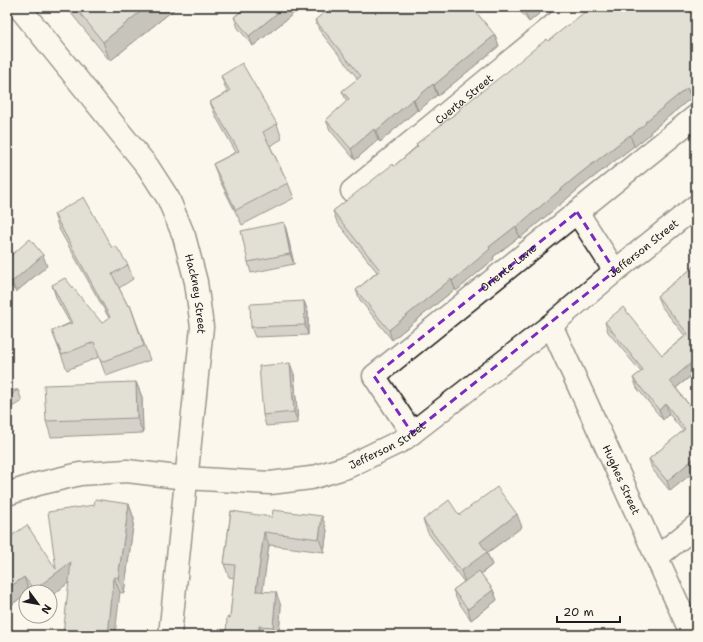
<svg xmlns="http://www.w3.org/2000/svg" width="703" height="642" viewBox="0 0 703 642" font-family="'Shantell Sans',sans-serif">
<rect width="100%" height="100%" fill="#fbf7ec"/>
<filter id="ink" filterUnits="userSpaceOnUse"><feTurbulence type="fractalNoise" baseFrequency=".025" numOctaves="2"/><feDisplacementMap in="SourceGraphic" scale="8" xChannelSelector="R" yChannelSelector="G"/><feConvolveMatrix kernelMatrix="1 2 1 2 8 2 1 2 1" color-interpolation-filters="sRGB"/></filter>
<g filter="url(#ink)">
<g fill="none" stroke-linecap="round" stroke-linejoin="round">
<g stroke="#1c1c1c" stroke-width="25">
<g id="minor">
<path id="s1" d="M19,7L148,167L168,198L184,236L196,282L202,327L170,635"/>
<path id="s2" d="M352,191L576,7"/>
<polyline points="577,212 615,271"/>
<path id="s3" d="M551,325L692,635"/>
<path id="s4" d="M412,433L374,376L696,116"/>
<polyline points="657,557 696,526"/>
</g>
</g>
<g stroke="#1c1c1c" stroke-width="25">
<g id="tertiary">
<path id="s5" d="M7,494L38,484L80,474L127,471L186,478L270,483L311,478L347,467L403,440L551,325L615,271L696,206"/>
</g>
</g>
<use href="#minor" stroke="#fbf7ec" stroke-width="22"/>
<use href="#tertiary" stroke="#fbf7ec" stroke-width="22"/>
</g>
<g fill="#a8a59e" stroke="#1c1c1c">
<polygon points="66,7 177,7 110,61"/>
<polygon points="244,7 297,7 298,10 253,46 238,28 234,17 245,8"/>
<polygon points="517,7 547,7 529,22"/>
<polygon points="696,7 693,101 691,98 650,132 650,134 634,147 634,146 582,186 520,238 519,237 493,257 494,259 456,291 455,289 392,340 360,300 356,290 377,272 337,222 333,211 394,166 417,146 416,144 460,110 548,41 586,12"/>
<polygon points="315,20 495,35 499,46 438,96 437,95 418,111 417,110 380,142 378,140 355,160 330,130 326,120 347,102 342,91 358,79 319,30"/>
<polygon points="221,76 277,124 282,139 270,146 288,183 294,198 242,225 219,179 213,164 236,152 216,117 210,102 227,92"/>
<polygon points="54,214 112,248 128,265 133,279 119,288 128,306 130,305 150,360 106,376 99,357 67,370 52,331 70,323 57,300 52,285 102,323 109,318 59,229"/>
<polygon points="284,222 287,233 294,264 251,273 248,262"/>
<polygon points="7,259 47,266 16,292 7,281"/>
<polygon points="696,265 696,372 676,388 693,410 696,408 696,470 670,491 652,469 649,459 683,431 669,414 663,420 637,388 633,378 641,372 608,332 605,322 662,355 685,336 661,306 657,296"/>
<polygon points="304,301 308,312 308,335 255,337 251,327"/>
<polygon points="294,374 298,423 266,426 263,415"/>
<polygon points="136,382 142,397 143,433 51,437 46,421"/>
<polygon points="18,390 22,401 7,410 7,391"/>
<polygon points="129,504 134,519 124,593 68,583 50,597 50,592 26,592 26,594 7,608 7,539 56,569"/>
<polygon points="231,511 327,530 324,552 269,545 262,591 281,606 279,635 226,635 230,618 234,578 229,577 224,564"/>
<polygon points="459,515 522,527 487,553 492,565 481,574 493,590 497,600 471,620 457,600 453,590 464,582 428,533 423,520"/>
</g>
<g fill="#888681" stroke="#1c1c1c">
<polygon points="146,7 177,7 110,61 103,42"/>
<polygon points="285,7 297,7 298,10 253,46 249,36"/>
<polygon points="531,7 547,7 529,22 525,12"/>
<polygon points="495,35 499,46 438,96 434,85"/>
<polygon points="433,84 437,95 418,111 414,100"/>
<polygon points="696,85 696,99 693,101 689,91"/>
<polygon points="687,88 691,98 650,132 650,134 634,147 630,136 645,122"/>
<polygon points="413,99 417,110 380,142 376,131"/>
<polygon points="374,129 378,140 355,160 351,149"/>
<polygon points="630,135 634,146 582,186 520,238 516,227 578,175"/>
<polygon points="284,222 287,233 294,264 290,254"/>
<polygon points="516,226 519,237 493,257 494,259 456,291 452,281 489,247"/>
<polygon points="43,255 47,266 16,292 12,282"/>
<polygon points="451,279 455,289 392,340 389,330"/>
<polygon points="304,301 308,312 308,335 305,325"/>
<polygon points="696,312 696,322 693,314"/>
<polygon points="696,359 696,372 673,390 670,381"/>
<polygon points="290,363 294,374 298,423 294,412"/>
<polygon points="136,382 142,397 143,433 137,418"/>
<polygon points="666,404 669,414 663,420 659,410"/>
<polygon points="696,457 696,470 670,491 667,481"/>
<polygon points="129,504 134,519 124,593 118,578"/>
<polygon points="517,514 522,527 487,553 492,565 466,585 461,571 480,542"/>
<polygon points="322,516 327,530 324,552 319,539"/>
<polygon points="264,532 269,545 261,604 256,591"/>
<polygon points="71,562 76,577 50,597 50,592 35,592 34,590"/>
<polygon points="24,577 29,592 26,592 26,594 7,608 7,589"/>
<polygon points="114,577 120,592 115,635 108,635"/>
<polygon points="493,590 497,600 471,620 468,609"/>
<polygon points="276,592 281,606 279,635 276,635 273,627"/>
<polygon points="259,626 263,635 259,635"/>
</g>
<g fill="#c3c0b8" stroke="#1c1c1c">
<polygon points="75,7 146,7 103,42"/>
<polygon points="247,7 285,7 249,36 234,17"/>
<polygon points="331,7 472,7 495,35 434,85 433,84 414,100 413,99 376,131 374,129 351,149 326,120 349,99 342,91 361,76 315,20"/>
<polygon points="521,7 531,7 525,12"/>
<polygon points="593,7 696,7 696,85 689,91 687,88 645,122 646,123 630,136 630,135 578,175 516,227 516,226 489,247 490,249 452,281 451,279 389,330 356,290 380,270 333,211 393,164 394,166 418,146 416,144 460,110 459,109 508,71 529,53 547,39 548,41 586,11 586,12"/>
<polygon points="242,63 277,124 263,132 288,183 236,210 213,164 239,151 210,102 230,91 221,76"/>
<polygon points="84,197 112,248 116,246 128,265 112,274 128,306 130,305 144,346 101,362 94,342 62,355 52,331 72,323 52,285 65,278 102,323 110,317 54,214"/>
<polygon points="284,222 290,254 248,262 241,231"/>
<polygon points="30,239 43,255 12,282 7,275 7,259"/>
<polygon points="696,265 696,312 693,314 696,318 696,359 670,381 693,410 696,408 696,457 667,481 649,459 685,429 666,404 659,410 633,378 643,370 605,322 623,307 662,355 688,334 657,296"/>
<polygon points="304,301 305,325 251,327 250,304"/>
<polygon points="290,363 294,412 263,415 259,366"/>
<polygon points="136,382 137,418 46,421 44,385"/>
<polygon points="18,390 7,397 7,391"/>
<polygon points="497,487 517,514 480,542 487,552 461,571 423,520 449,500 459,515"/>
<polygon points="95,499 129,504 118,578 114,577 108,635 63,635 71,562 34,590 24,577 7,589 7,539 27,525 56,569 48,512 94,505"/>
<polygon points="273,510 322,516 319,539 264,532 256,591 276,592 273,627 259,626 259,635 226,635 227,617 230,618 235,565 224,564 231,511 272,517"/>
<polygon points="479,571 493,590 468,609 453,590"/>
</g>
</g>
<path d="M0 0H703V642H0ZM577,212L615,271L412,433L374,376Z" fill="#fbf7ec" fill-opacity=".55" fill-rule="evenodd"/>
<path fill="none" stroke="#7b2cbf" stroke-width="3" stroke-dasharray="8 5" stroke-linejoin="round" d="M577,212L615,271L412,433L374,376Z"/>
<g text-anchor="middle" dominant-baseline="central" stroke-width="3" stroke-linejoin="round" paint-order="stroke">
<g font-size="11" fill="#1c1c1c" stroke="#fbf7ec">
<text stroke="none"><textPath href="#s2" startOffset="145">Cuerta Street</textPath></text>
<text stroke="none"><textPath href="#s5" startOffset="715">Jefferson Street</textPath></text>
<text stroke="none"><textPath href="#s4" startOffset="241">Oriente Lane</textPath></text>
<text stroke="none"><textPath href="#s1" startOffset="343">Hackney Street</textPath></text>
<text stroke="none"><textPath href="#s5" startOffset="391">Jefferson Street</textPath></text>
<text stroke="none"><textPath href="#s3" startOffset="170">Hughes Street</textPath></text>
</g>
</g>
<rect width="703" height="642" fill="none" stroke="#fbf7ec" stroke-width="24"/>
<rect x="12" y="12" width="679" height="618" fill="none" stroke="#1c1c1c" stroke-width="1.5" filter="url(#ink)"/>
<g transform="translate(38 604) rotate(122)"><circle r="19" fill="#fbf7ec" stroke="#a29f99"/>
<path d="M0-3L7 15L0 10L-7 15Z" fill="#1c1c1c"/>
<text y="-6" font-size="11" font-weight="bold" text-anchor="middle" fill="#1c1c1c">N</text>
</g>
<path d="M557 616v6h63v-6" fill="none" stroke="#1c1c1c" stroke-width="2"/>
<text x="563" y="616" font-size="12" fill="#1c1c1c" stroke="#fbf7ec" stroke-width="3" paint-order="stroke">20 m</text>
</svg>
